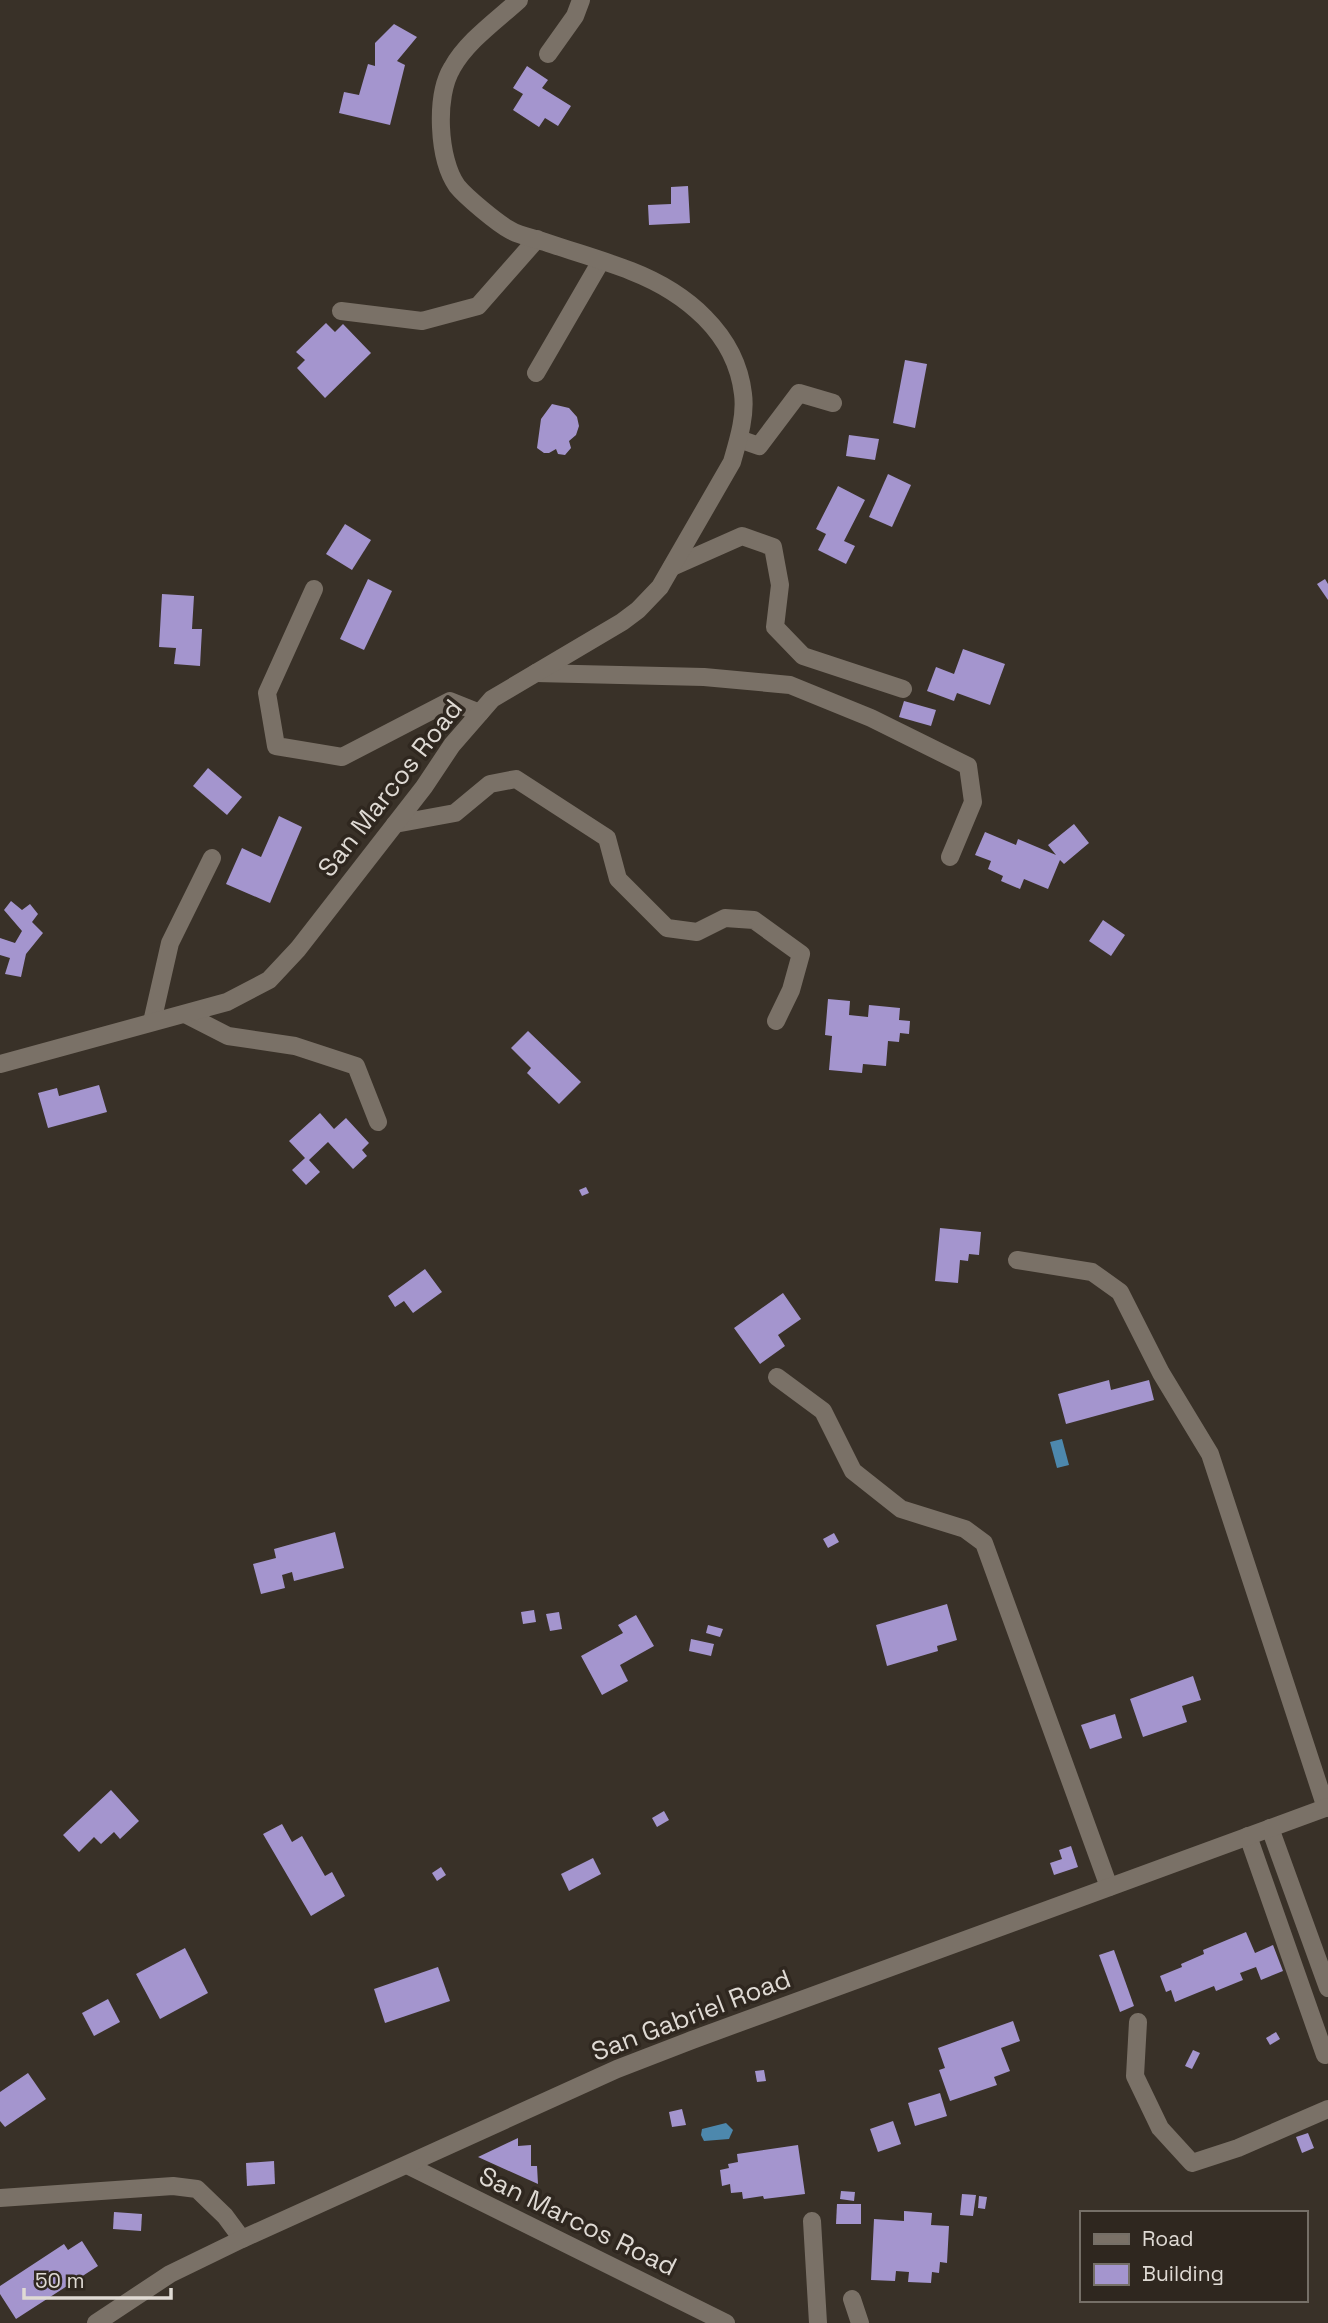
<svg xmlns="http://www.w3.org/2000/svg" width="1328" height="2323" viewBox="0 0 1328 2323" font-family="'Space Grotesk',sans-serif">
<rect width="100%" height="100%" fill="#393128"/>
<g fill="#4d88ad">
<polygon points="1062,1439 1069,1465 1057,1468 1050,1442"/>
<polygon points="726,2123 733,2130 729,2139 704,2141 701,2135 702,2129"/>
</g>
<g fill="#a495ce">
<polygon points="394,24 417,37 397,61 405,65 390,125 339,113 344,92 359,95 368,64 375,66 375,43"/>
<polygon points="527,66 548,80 542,88 571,106 558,126 545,118 539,127 513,110 523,94 513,88"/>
<polygon points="688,186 690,223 649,225 648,205 671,204 671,187"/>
<polygon points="326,323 335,332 343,324 371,353 325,398 297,368 305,360 296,352"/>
<polygon points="905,360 927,364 915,428 893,423"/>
<polygon points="552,404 569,408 577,417 579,426 576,435 569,441 571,448 565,455 558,454 556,449 549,453 544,453 537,448 541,419"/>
<polygon points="849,435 879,439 875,460 846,456"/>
<polygon points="888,474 911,485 892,527 869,517"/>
<polygon points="838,486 865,500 844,541 855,546 846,564 818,550 826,534 816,529"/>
<polygon points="345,524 371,540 352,570 326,554"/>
<polygon points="368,579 392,591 364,650 340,639"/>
<polygon points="1325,579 1328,584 1328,600 1317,584"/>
<polygon points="162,594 194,596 192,629 202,629 200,666 174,664 176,648 159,647"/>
<polygon points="963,649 1005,664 990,705 957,693 954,701 927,691 936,667 954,674"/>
<polygon points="904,701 936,710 931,726 899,717"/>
<polygon points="208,768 242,797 227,815 193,786"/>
<polygon points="279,816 302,827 270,903 226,884 242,848 261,857"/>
<polygon points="1074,824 1089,843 1064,864 1060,860 1048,889 1024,879 1020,889 1001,881 1003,876 988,869 991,861 975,855 985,832 1016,845 1018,839 1056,855 1048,845"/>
<polygon points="11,901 22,910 30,904 38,914 32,922 43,933 26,954 21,977 5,974 10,958 0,955 0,938 15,943 22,931 4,910"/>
<polygon points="1103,920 1125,935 1111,956 1089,941"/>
<polygon points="828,999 850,1001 849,1015 868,1017 869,1005 900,1008 899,1020 910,1021 909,1034 900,1033 899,1042 888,1041 886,1066 863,1064 862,1073 829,1070 832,1036 825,1035"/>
<polygon points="528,1031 581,1082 559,1104 527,1073 531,1068 511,1048"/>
<polygon points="99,1085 107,1112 48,1128 38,1093 57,1088 59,1096"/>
<polygon points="320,1113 334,1129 346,1118 369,1143 362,1150 367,1156 353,1169 328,1142 309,1160 320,1172 306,1185 292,1170 305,1158 289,1141"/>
<polygon points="586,1187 589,1193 582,1196 579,1190"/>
<polygon points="940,1228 981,1232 979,1255 969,1254 968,1261 960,1260 958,1283 935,1281"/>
<polygon points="425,1269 442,1292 413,1313 404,1301 395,1307 388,1296"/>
<polygon points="783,1293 801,1319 778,1335 785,1346 760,1364 734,1328"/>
<polygon points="1109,1380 1111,1390 1149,1380 1154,1400 1066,1424 1058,1394"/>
<polygon points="335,1532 344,1568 294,1581 292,1572 282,1575 285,1588 261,1594 253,1564 276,1558 274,1549"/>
<polygon points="834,1533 839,1542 828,1548 823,1539"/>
<polygon points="947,1604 957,1640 937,1646 938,1651 887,1666 876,1625"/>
<polygon points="534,1610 536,1622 523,1624 521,1612"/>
<polygon points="559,1612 562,1629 550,1631 546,1614"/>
<polygon points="636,1615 654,1646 620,1665 628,1681 602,1695 581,1656 623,1633 618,1625"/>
<polygon points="708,1625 723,1629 720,1637 706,1633"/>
<polygon points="691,1639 714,1644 711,1656 689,1651"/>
<polygon points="1193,1676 1201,1700 1182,1706 1187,1722 1143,1737 1130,1699"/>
<polygon points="1115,1714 1122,1738 1090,1749 1081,1725"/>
<polygon points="111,1790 139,1821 120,1839 114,1832 101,1844 94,1837 79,1852 63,1835"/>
<polygon points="664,1811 669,1820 657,1827 652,1818"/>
<polygon points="282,1824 292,1842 302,1836 325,1876 332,1872 345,1896 311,1916 263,1834"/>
<polygon points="1071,1846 1078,1867 1054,1875 1050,1863 1062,1859 1059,1850"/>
<polygon points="593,1858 601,1874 569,1891 561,1874"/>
<polygon points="441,1867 446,1875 437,1881 432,1873"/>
<polygon points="1246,1932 1255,1953 1273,1945 1283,1971 1261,1980 1256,1967 1240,1973 1243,1980 1216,1991 1214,1986 1175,2002 1171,1990 1166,1992 1160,1976 1182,1967 1181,1964 1204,1954 1203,1950"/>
<polygon points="185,1948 208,1993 160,2019 136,1974"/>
<polygon points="1114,1950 1134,2006 1120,2012 1099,1955"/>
<polygon points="438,1967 450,2001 385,2023 374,1989"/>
<polygon points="108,1999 120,2022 94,2036 82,2013"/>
<polygon points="1013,2021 1020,2041 1001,2048 1010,2071 994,2077 997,2085 950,2101 939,2070 945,2068 938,2048"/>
<polygon points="1276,2032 1280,2039 1270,2045 1266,2038"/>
<polygon points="1193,2050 1200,2053 1192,2069 1185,2066"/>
<polygon points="764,2070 766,2081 757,2082 755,2071"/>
<polygon points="28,2073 46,2099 5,2127 0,2121 0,2092"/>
<polygon points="940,2093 947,2116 915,2126 908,2103"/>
<polygon points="682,2109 686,2125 672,2127 669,2112"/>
<polygon points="893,2121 901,2144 878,2152 870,2129"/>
<polygon points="1308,2133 1314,2148 1302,2153 1296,2137"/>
<polygon points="518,2138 518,2146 531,2145 531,2166 537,2166 538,2184 478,2157"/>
<polygon points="798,2145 805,2194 764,2199 763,2196 743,2199 742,2192 731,2193 730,2184 722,2186 720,2170 729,2168 728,2164 738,2162 737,2154"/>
<polygon points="274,2161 275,2184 247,2186 246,2163"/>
<polygon points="841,2191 855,2192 854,2201 840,2199"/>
<polygon points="962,2194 976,2195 973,2216 960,2215"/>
<polygon points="979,2196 987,2197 985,2209 978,2208"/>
<polygon points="837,2204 861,2204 861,2224 836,2224"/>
<polygon points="904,2211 932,2213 931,2225 949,2226 947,2263 940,2262 939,2273 932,2272 931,2283 908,2282 909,2272 896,2271 895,2281 871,2280 874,2219 904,2221"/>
<polygon points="114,2212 142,2214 141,2231 113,2229"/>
<polygon points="82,2241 98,2266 16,2319 0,2294 0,2286 64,2244 68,2250"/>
</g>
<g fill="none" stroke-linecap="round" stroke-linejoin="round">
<g stroke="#7a7167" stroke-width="18">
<polyline points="548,54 575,16 581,0"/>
<polyline points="341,311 422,321 478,306 537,239"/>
<polyline points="536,373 601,261"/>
<polyline points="739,439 759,446 799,393 833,403"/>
<polyline points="672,567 742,536 773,547 780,585 775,627 803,656 903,689"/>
<polyline points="314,589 267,693 276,746 342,757 450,701 480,713"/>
<polyline points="536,673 704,677 790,685 871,718 968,766 973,802 950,857"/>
<polyline points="395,824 455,813 490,784 516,779 607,838 618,879 667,928 697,932 725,918 754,920 801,954 791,990 776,1021"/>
<polyline points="185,1014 228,1036 295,1046 356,1066 378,1122"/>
<polyline points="152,1022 170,943 212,858"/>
<path d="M0,1064L227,1002L269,980L298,949L424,787L452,745L492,699L622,622L638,610L660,587L732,462C738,441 746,416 743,394C736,333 685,292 631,271C603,260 574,252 545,242C534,238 520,236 510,230C497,223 466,197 457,186C438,159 435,96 452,68C467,41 496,21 519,0"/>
<polyline points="1017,1260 1092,1272 1120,1292 1161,1373 1210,1454 1326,1808"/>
<polyline points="777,1377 823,1411 853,1471 901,1509 965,1529 984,1543 1109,1887"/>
<polyline points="1270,1828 1328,1988"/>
<polyline points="1248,1836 1325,2055"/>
<polyline points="1138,2022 1135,2076 1160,2128 1192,2163 1238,2148 1328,2109"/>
<polyline points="407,2165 726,2323"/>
<polyline points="0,2198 173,2186 197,2189 225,2216 242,2239"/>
<polyline points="812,2221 818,2323"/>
<polyline points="852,2299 860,2323"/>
<polyline points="96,2323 170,2274 242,2239 617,2069 692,2040 1328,1807"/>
</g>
</g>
<g text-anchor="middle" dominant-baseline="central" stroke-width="7" stroke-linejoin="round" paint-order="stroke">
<g font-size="26" fill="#dfdad4" stroke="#2f271f">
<text transform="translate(390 788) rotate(-52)">San Marcos Road</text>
<text transform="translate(691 2015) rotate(-21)">San Gabriel Road</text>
<text transform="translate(578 2221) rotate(26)">San Marcos Road</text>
</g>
</g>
<rect x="1080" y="2211" width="228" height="91" fill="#2f271f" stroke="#756f67" stroke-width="2"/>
<rect x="1094" y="2234" width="35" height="10" fill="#7a7167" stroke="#756f67" stroke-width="2"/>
<text x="1142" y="2246" font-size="21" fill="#dfdad4">Road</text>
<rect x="1094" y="2264" width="35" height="21" fill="#a495ce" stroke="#756f67" stroke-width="2"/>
<text x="1142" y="2281" font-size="21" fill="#dfdad4">Building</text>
<path d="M24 2288v10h147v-10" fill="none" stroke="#dfdad4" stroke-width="3.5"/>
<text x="35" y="2288" font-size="21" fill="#dfdad4" stroke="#2f271f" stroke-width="5" paint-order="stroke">50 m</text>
</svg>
